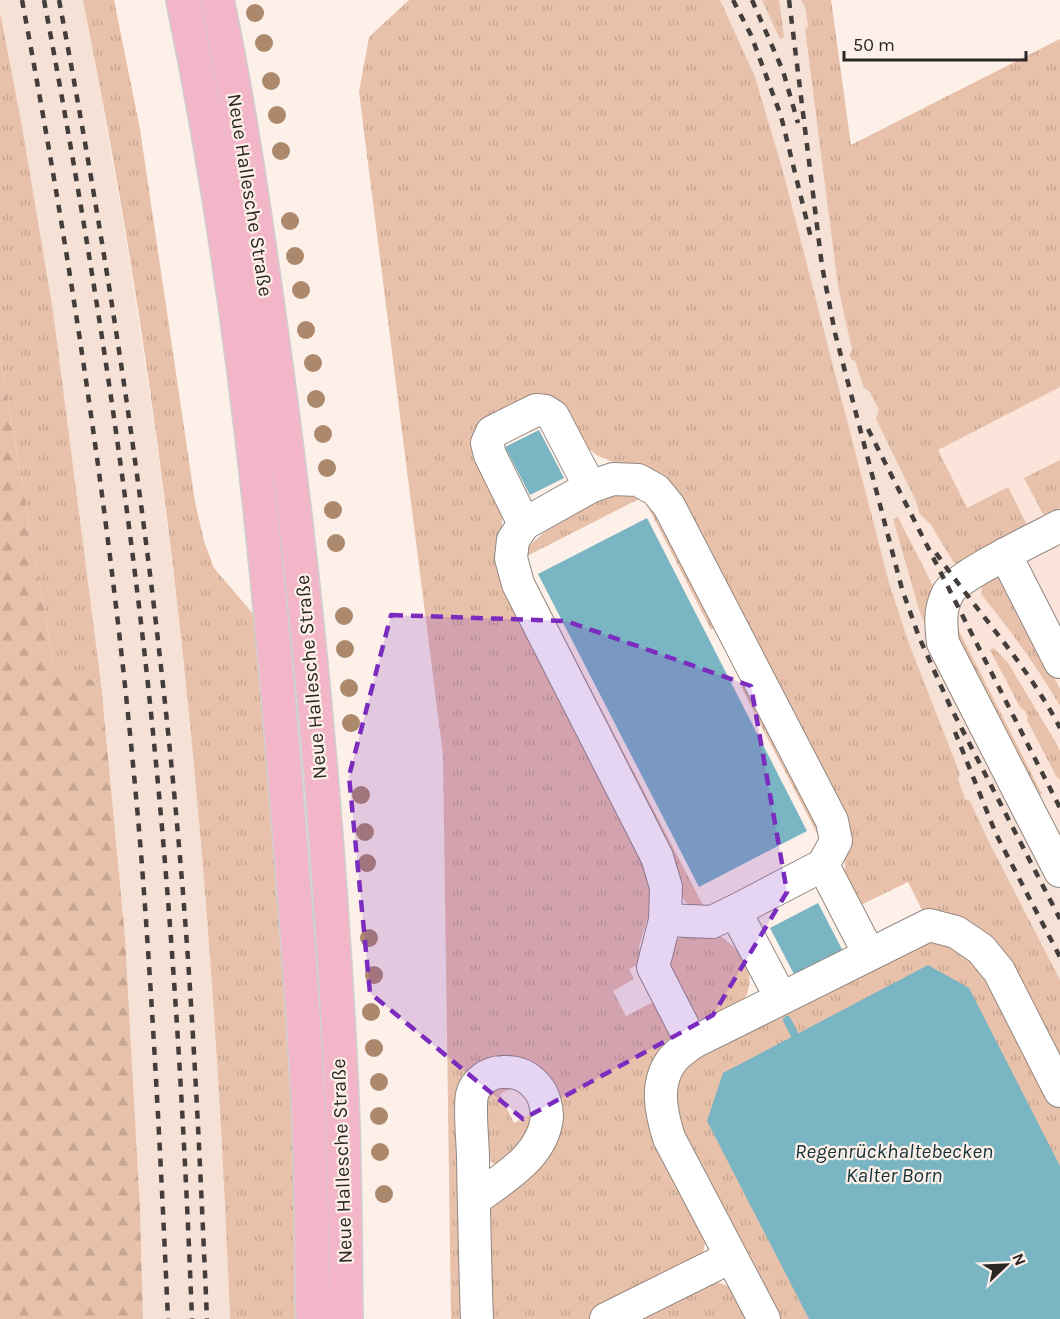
<svg xmlns="http://www.w3.org/2000/svg" width="1060" height="1319" viewBox="0 0 1060 1319" font-family="Karla,sans-serif">
<defs>
<pattern id="grass-tufts" width="24" height="20" patternUnits="userSpaceOnUse" patternTransform="scale(1.5)"><rect width="24" height="20" fill="#e8c1aa"/><path d="M3 7l-1-3M5 7V3M7 7l1-3M15 17l-1-3M17 17v-4M19 17l1-3" fill="none" stroke="#c7a692"/></pattern>
<pattern id="forest-firs" width="22" height="20" patternUnits="userSpaceOnUse" patternTransform="scale(1.5)"><rect width="22" height="20" fill="#e8c1aa"/><path d="M5 1l3.5 6h-7zM16 11l3.5 6h-7z" fill="#c7a692"/></pattern>
</defs>
<rect width="100%" height="100%" fill="#fdf0e9"/>
<polygon fill="#fbe4d9" points="1060,338 1060,896 941,664 920,613 893,519 957,489 919,412"/>
<g fill="#f5e1d6">
<polygon points="0,0 83,0 96,65 129,258 156,437 178,609 205,866 224,1140 230,1319 143,1319 140,1210 125,937 101,683 53,311 22,126 0,12"/>
<polygon points="691,0 818,0 853,286 957,489 893,520 920,613 941,664 1060,896 1060,1014 862,631"/>
</g>
<g fill="url(#grass-tufts)">
<path d="M83,0H114L140,129L195,502L204,541L214,568L260,622L293,1105L295,1319H230C213,877 171,434 83,0Z"/>
<path d="M409,0H720L755,77L782,168L889,583L908,641L960,774L958,779L965,799L970,801L990,844L1060,980V1077L1003,968L927,920L908,882L861,905L845,872L844,836L675,501L621,465L598,456L581,443L564,410L488,423L502,516V560L651,861L653,899L639,947L641,963L629,969L634,979L613,991L626,1016L659,999C673,1024 677,1029 665,1057L707,1236L703,1252L695,1264L592,1319H483L482,1205L555,1110L490,1066L470,1319H451L443,755L359,92L369,37Z"/>
<polygon points="762,0 779,0 784,37 780,39"/>
<polygon points="801,0 831,0 851,145 1060,39 1060,387 938,450 967,508 1008,487 1027,525 985,546 965,566 954,563 931,525 919,513 916,501 876,419 879,410 870,392 864,388 855,361 851,359 850,354 852,350 838,286 805,29 808,26 805,7"/>
<polygon points="0,12 22,126 53,311 101,683 54,667 0,356"/>
<polygon points="1060,460 1060,508 1044,516 1024,478"/>
<path d="M624,492C642,493 650,496 662,510L722,624L711,630L643,497L523,558L705,909L696,911C678,900 672,872 663,854L527,589L522,573L520,557C547,523 584,505 624,492Z"/>
<polygon points="898,517 935,590 929,634 920,613 893,519"/>
<path d="M988,573L1002,576L1060,689V706C1037,666 1010,630 981,594L982,588L979,582Z"/>
<polygon points="951,615 1042,794 1034,798 959,655"/>
<polygon points="994,648 1008,663 1055,741 1060,751 1060,780 1056,776 1027,720 1028,717 1025,711 1020,707 990,650"/>
<polygon points="752,682 825,822 823,845 741,687"/>
<polygon points="932,932 964,943 1060,1100 1060,1319 770,1319 673,1127 678,1067"/>
<path d="M716,934C736,945 755,966 748,990C747,995 744,1002 739,1006C730,1013 715,1017 705,1021L693,1016L669,968L673,943L682,936Z"/>
<polygon points="522,1083 500,1094 514,1123 537,1111 539,1124 499,1165 489,1161 481,1153 484,1090"/>
<path d="M705,1280C738,1285 740,1294 757,1319H623Z"/>
</g>
<polygon fill="url(#forest-firs)" points="0,356 54,667 101,683 125,937 140,1210 143,1319 0,1319"/>
<g fill="#7ab5c3">
<polygon points="539,430 564,478 530,495 505,447"/>
<polygon points="647,518 807,831 699,887 538,574"/>
<polygon points="818,903 844,953 796,978 770,928"/>
<polygon points="928,965 969,988 1060,1166 1060,1319 809,1319 707,1121 723,1073"/>
</g>
<g fill="none" stroke-linecap="round" stroke-linejoin="round">
<polyline stroke="#7ab5c3" stroke-width="8" points="787,1020 799,1043"/>
<g stroke="#938881" stroke-width="34">
<g id="minor">
<polyline points="524,524 490,455 487,443 492,432 536,410 545,411 553,416 590,487"/>
<path d="M1060,526C1039,537 957,576 948,593C939,610 941,626 943,643L1060,871"/>
<polyline points="1005,554 1060,662"/>
<polyline points="735,911 823,865"/>
<polyline points="665,920 712,922 735,911 781,998"/>
<polyline points="692,1043 653,967 665,920 666,887 657,857 518,584 511,558 513,540 524,524 590,487 613,479 638,480 656,490 669,506 832,821 836,841 823,865 869,954"/>
<path d="M474,1200C503,1178 543,1157 547,1117C547,1108 544,1095 538,1088C528,1076 518,1071 502,1072C489,1072 475,1082 472,1095C469,1109 473,1143 473,1159C474,1212 475,1266 477,1319"/>
<polyline points="606,1319 731,1257"/>
<path d="M764,1319L669,1138C661,1112 654,1083 673,1059C678,1053 686,1048 692,1043L929,925L956,932L981,949L999,971L1060,1091"/>
</g>
</g>
<g stroke="#d0cfcf" stroke-width="36">
<g id="major">
<path d="M183,0C231,233 259,470 279,707C290,837 301,968 308,1099C312,1172 311,1246 313,1319"/>
<path d="M217,0C239,104 254,210 269,316C306,575 330,837 342,1099C345,1172 345,1246 346,1319"/>
</g>
</g>
<use href="#minor" stroke="#fff" stroke-width="32"/>
<use href="#major" stroke="#f2b6c8" stroke-width="33"/>
<g stroke="#433e3b" stroke-width="4.5" stroke-dasharray="8 8" stroke-linecap="butt">
<path d="M22,0C75,282 117,566 141,853C153,1008 161,1163 168,1319"/>
<path d="M44,0C84,212 118,425 143,640C169,866 183,1092 192,1319"/>
<path d="M59,0C112,280 154,562 179,846C193,1003 200,1161 207,1319"/>
<polyline points="733,0 751,35 781,116 812,242"/>
<polyline points="752,0 783,71 798,123"/>
<polyline points="789,0 822,266 835,333 902,589 919,637 950,706 1060,919"/>
<polyline points="868,429 1060,808"/>
<path d="M936,553C977,612 1027,664 1060,728"/>
<polyline points="955,732 996,834 1060,957"/>
</g>
</g>
<g fill="#ac886c">
<circle cx="255" cy="13" r="9"/>
<circle cx="264" cy="43" r="9"/>
<circle cx="271" cy="81" r="9"/>
<circle cx="277" cy="115" r="9"/>
<circle cx="281" cy="151" r="9"/>
<circle cx="290" cy="221" r="9"/>
<circle cx="295" cy="256" r="9"/>
<circle cx="301" cy="290" r="9"/>
<circle cx="306" cy="330" r="9"/>
<circle cx="313" cy="363" r="9"/>
<circle cx="316" cy="399" r="9"/>
<circle cx="323" cy="434" r="9"/>
<circle cx="327" cy="468" r="9"/>
<circle cx="333" cy="510" r="9"/>
<circle cx="336" cy="543" r="9"/>
<circle cx="344" cy="616" r="9"/>
<circle cx="345" cy="649" r="9"/>
<circle cx="349" cy="688" r="9"/>
<circle cx="351" cy="723" r="9"/>
<circle cx="361" cy="795" r="9"/>
<circle cx="365" cy="832" r="9"/>
<circle cx="367" cy="863" r="9"/>
<circle cx="369" cy="938" r="9"/>
<circle cx="374" cy="975" r="9"/>
<circle cx="371" cy="1012" r="9"/>
<circle cx="374" cy="1048" r="9"/>
<circle cx="379" cy="1082" r="9"/>
<circle cx="379" cy="1116" r="9"/>
<circle cx="380" cy="1152" r="9"/>
<circle cx="384" cy="1194" r="9"/>
</g>
<path fill="#7b2cbf" fill-opacity="0.2" stroke="#7b2cbf" stroke-width="4.5" stroke-dasharray="12 8" stroke-linejoin="round" d="M391,615L566,621L751,686L787,892L713,1015L523,1119L370,993L349,776Z"/>
<g text-anchor="middle" dominant-baseline="central" stroke-width="4.5" stroke-linejoin="round" paint-order="stroke">
<g font-size="20" fill="#2b2724" stroke="#fdf0e9">
<text transform="translate(250 195) rotate(81)">Neue Hallesche Straße</text>
<text transform="translate(311 677) rotate(-95)">Neue Hallesche Straße</text>
<text transform="translate(342 1161) rotate(-92)">Neue Hallesche Straße</text>
</g>
<g font-size="21" font-style="italic" fill="#143239" stroke="#fdf0e9">
<text x="894" y="1151">Regenrückhaltebecken<tspan x="894" dy="24">Kalter Born</tspan></text>
</g>
</g>
<g transform="translate(1006 1265) rotate(67)" stroke="#fdf0e9" stroke-width="4.5" paint-order="stroke">
<path d="M0-4.5L10 22L0 15L-10 22Z" fill="#2b2724"/>
<text y="-9" font-size="16" font-weight="bold" text-anchor="middle" fill="#2b2724">N</text>
</g>
<path d="M844 51v9h182v-9" fill="none" stroke="#2b2724" stroke-width="3"/>
<text x="853" y="51" font-size="18" fill="#2b2724" stroke="#fdf0e9" stroke-width="4.5" paint-order="stroke">50 m</text>
</svg>
